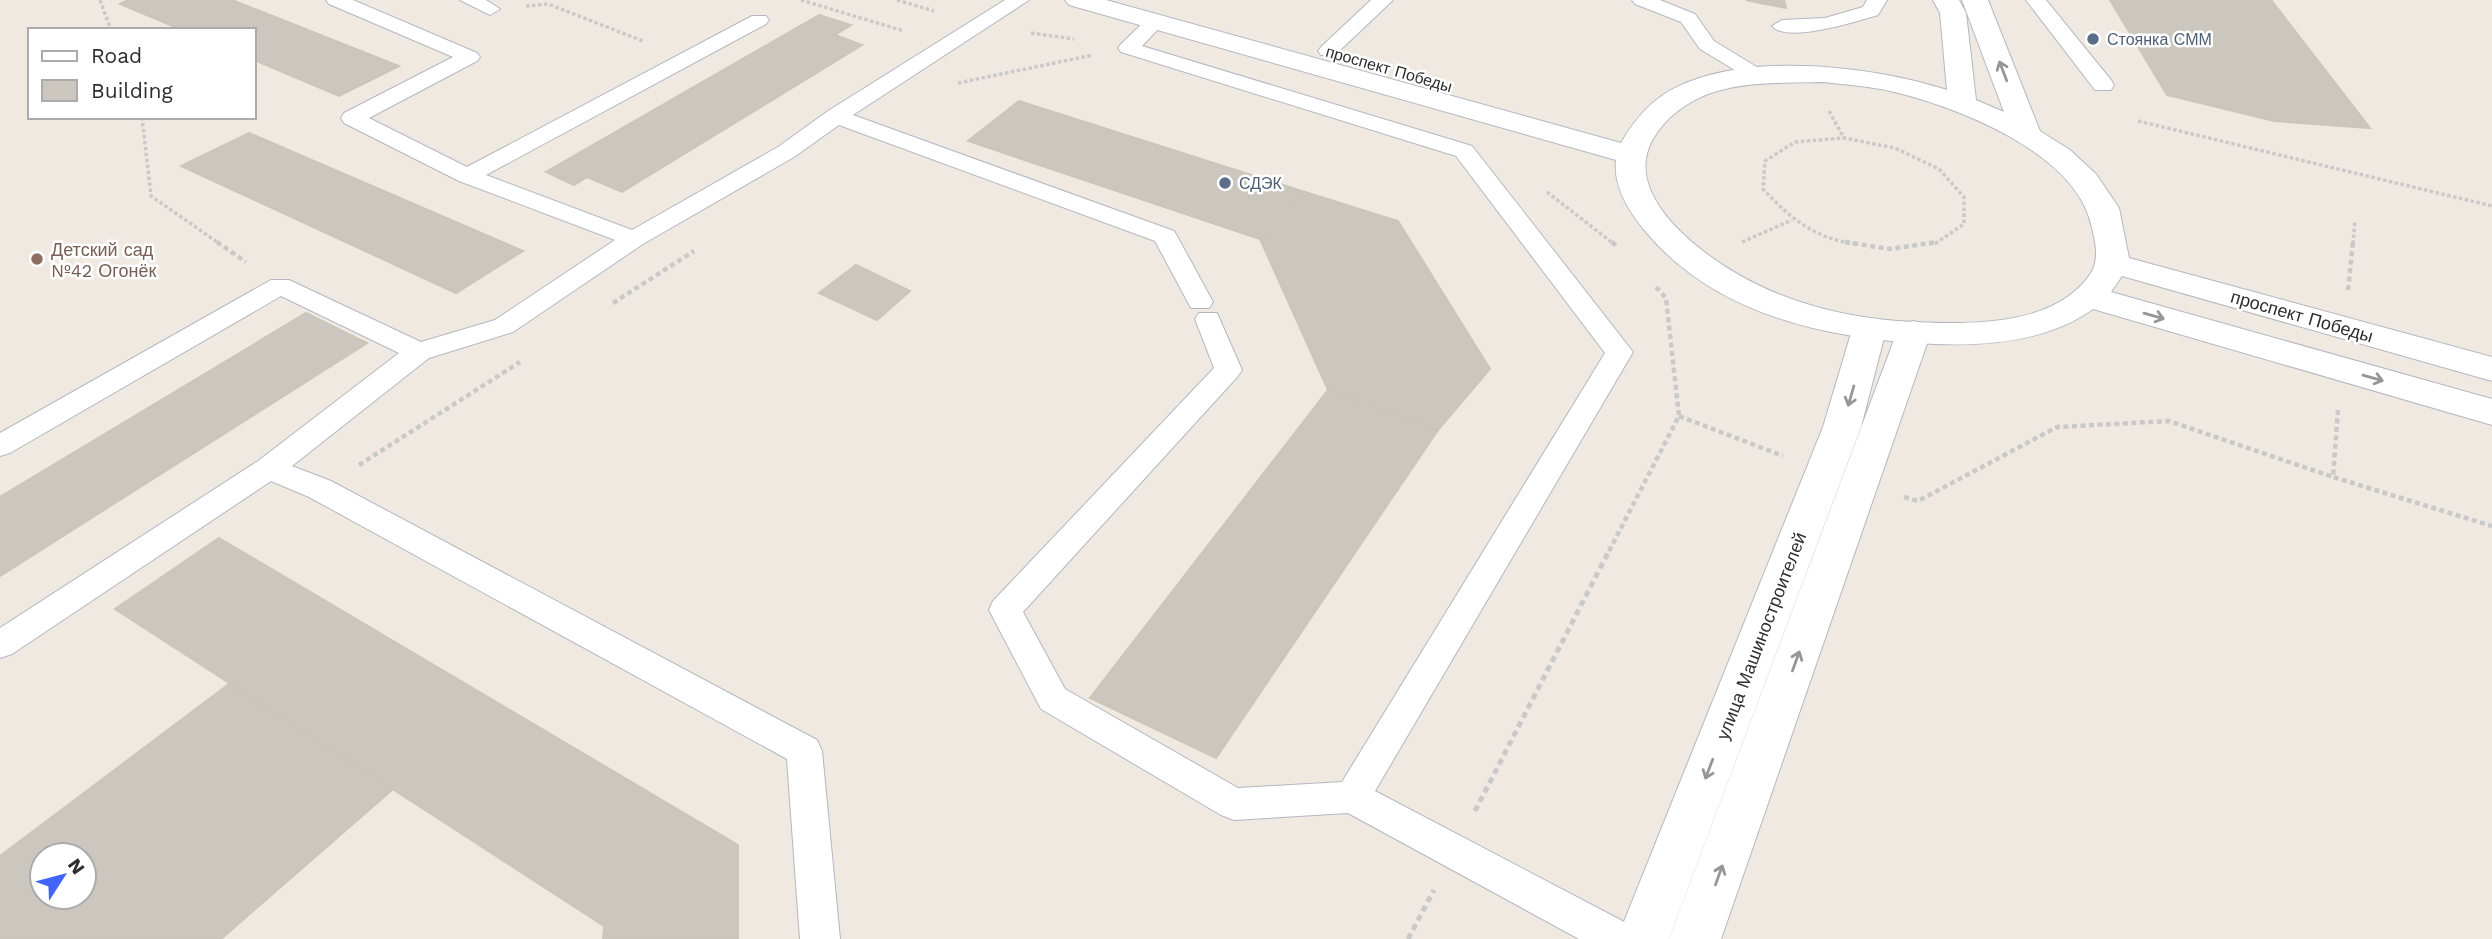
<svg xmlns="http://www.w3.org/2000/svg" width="2492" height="939" viewBox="0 0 2492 939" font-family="'Work Sans',sans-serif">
<rect width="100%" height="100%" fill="#efe9e1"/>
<g fill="#cbc7bf" stroke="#cbc5ba" stroke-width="2" fill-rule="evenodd">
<polygon points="128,0 232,0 399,66 339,96 254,60 254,30 182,30 120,4"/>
<polygon points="1746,0 1784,0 1786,8 1760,3"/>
<polygon points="2110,0 2271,0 2370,128 2274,121 2167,95"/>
<polygon points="819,15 851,25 835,35 862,45 622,192 587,177 574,185 546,172"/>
<polygon points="1019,101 1305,192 1260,239 968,141"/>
<polygon points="249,133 523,251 456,293 181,166"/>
<polygon points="1305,192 1398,221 1490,369 1438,430 1328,390 1260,239"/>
<polygon points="856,265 910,291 877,320 819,293"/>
<polygon points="306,313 367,343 0,576 0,497"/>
<polygon points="1328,390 1438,430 1216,758 1090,698"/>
<polygon points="219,538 738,845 738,939 603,939 604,926 115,609"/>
<path d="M229,684L393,789L221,939H0V856ZM42,855H84V897H42Z"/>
</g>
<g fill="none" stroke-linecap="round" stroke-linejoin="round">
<g stroke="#b4b7c1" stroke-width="2">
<g id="service">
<polygon points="326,0 353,0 477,53 480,57 477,61 369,118 467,167 752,16 766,16 769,20 766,24 486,175 632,230 778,147 828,111 1005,0 1029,0 853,115 1174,231 1177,236 1213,302 1209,308 1191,308 1155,241 839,125 794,157 643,244 513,332 429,358 292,466 331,481 817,740 822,751 840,939 800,939 787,759 309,497 271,481 12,654 0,658 0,628 258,461 399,353 281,296 10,453 0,456 0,433 271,280 289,280 421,342 495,320 615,240 459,181 344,123 341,118 344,113 453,57 329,4"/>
<polygon points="460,0 486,0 500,9 490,15"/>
<polygon points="1371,0 1393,0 1335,55 1321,55 1318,51 1321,47"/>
<polygon points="1632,0 1660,0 1695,14 1714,41 1770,75 1767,80 1751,80 1700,49 1681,22 1635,4"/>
<path d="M1867,0H1887L1878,15C1858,21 1786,44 1772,26L1782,20L1825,18L1863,7Z"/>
<polygon points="2026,0 2046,0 2111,80 2114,85 2111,90 2095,90"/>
<polygon points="1155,16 1165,22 1142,46 1472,146 1633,352 1375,791 1632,926 1638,939 1579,939 1348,813 1234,820 1221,815 1041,709 989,610 993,601 1214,368 1195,319 1199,313 1217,313 1242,370 1238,376 1023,612 1065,689 1238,788 1342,782 1605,353 1456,156 1121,52 1118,48 1121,44 1148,18"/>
</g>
</g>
<g stroke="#b4b7c1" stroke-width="2">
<g id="tertiary">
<polygon points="1869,319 1881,322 1886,330 1861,427 1669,939 1617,939 1823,427 1852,330 1857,322"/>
<polygon points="1914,321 1926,324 1931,332 1721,939 1669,939 1897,332 1902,324"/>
</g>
</g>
<g stroke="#b4b7c1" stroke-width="2">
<path id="secondary" d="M1065,0H1106L1621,143C1632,124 1644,108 1663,95C1734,49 1870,65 1947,90L1940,13L1933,0H1959L1966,13L1976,100L2004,112L1962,0H1988L2040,131L2070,150L2096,174L2119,208L2129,258L2492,357V381L2122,276L2111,292L2492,399V425L2093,309C2049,341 1988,346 1935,344C1831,340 1716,316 1646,232C1629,212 1613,187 1616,160L1069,5ZM1824,82C1846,85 1869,86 1890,91C1956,106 2074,152 2091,224C2095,240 2100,258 2091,273C2063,315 2006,322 1961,323C1889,324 1820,316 1754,283C1710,261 1619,199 1653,139C1665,118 1685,103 1708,94C1744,81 1786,83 1824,82Z"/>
</g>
<g stroke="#c9c9c9" stroke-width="3.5" stroke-dasharray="3.5 2.5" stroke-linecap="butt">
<polyline points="100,0 111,30"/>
<polyline points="801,0 904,31"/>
<polyline points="897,0 934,11"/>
<polyline points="526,6 548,4 643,41"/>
<polyline points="1031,33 1074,39"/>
<polyline points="958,83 1093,55"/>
<polyline points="1829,111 1844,138"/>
<polyline points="142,117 151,196 220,244"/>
<polyline points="2138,121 2492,206"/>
<polyline points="1547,192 1614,244"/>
<polyline points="1742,242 1792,220"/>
<path d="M1856,244C1814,238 1791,219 1763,189L1765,161L1795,142L1844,138L1895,148L1939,169L1964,197V224L1936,243L1929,244"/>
<polyline points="2353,244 2355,221"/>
</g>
<g stroke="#c9c9c9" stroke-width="4.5" stroke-dasharray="5 3.5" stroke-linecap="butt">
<polyline points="217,242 246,262"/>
<polyline points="1612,242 1618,247"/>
<polyline points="1845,242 1890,249 1937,242"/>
<polyline points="2348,290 2353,242"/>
<polyline points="613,303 694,251"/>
<polyline points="2338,410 2333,477 2492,526"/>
<polyline points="1679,416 1783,456"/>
<polyline points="359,465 520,362"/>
<polyline points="1904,497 1918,501 2057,427 2169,421 2333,477"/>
<polyline points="1609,551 1679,416 1666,298 1655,286"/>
</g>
<g stroke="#c9c9c9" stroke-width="5" stroke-dasharray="6 4.5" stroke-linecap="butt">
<polyline points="1475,811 1610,549"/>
<polyline points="1408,939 1434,890"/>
</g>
<use href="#service" fill="#fff" fill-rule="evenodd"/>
<use href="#tertiary" fill="#fff" fill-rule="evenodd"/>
<use href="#secondary" fill="#fff" fill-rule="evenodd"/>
</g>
<defs><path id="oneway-shaft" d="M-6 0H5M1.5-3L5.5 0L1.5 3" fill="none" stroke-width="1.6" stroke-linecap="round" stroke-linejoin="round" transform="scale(1.75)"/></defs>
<g stroke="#969696">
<use href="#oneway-shaft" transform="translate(2003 71) rotate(-111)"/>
<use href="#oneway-shaft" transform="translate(2154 316) rotate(16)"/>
<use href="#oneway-shaft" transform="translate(2373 378) rotate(16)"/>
<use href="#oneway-shaft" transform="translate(1851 396) rotate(106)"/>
<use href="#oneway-shaft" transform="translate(1796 661) rotate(-70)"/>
<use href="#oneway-shaft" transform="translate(1709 769) rotate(111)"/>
<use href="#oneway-shaft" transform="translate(1719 875) rotate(-70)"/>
</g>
<g fill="#5c6f8a" stroke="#fff" stroke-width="2.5">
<circle cx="2093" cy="39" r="7"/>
<circle cx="1225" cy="183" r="7"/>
</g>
<circle fill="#8d6e63" stroke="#fff" stroke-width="2.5" cx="37" cy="259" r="7"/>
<g text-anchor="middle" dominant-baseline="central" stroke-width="5" stroke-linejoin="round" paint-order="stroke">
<g font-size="16" fill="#4e5e75" stroke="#fff" text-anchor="start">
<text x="2107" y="39">Стоянка СММ</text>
<text x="1239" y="183">СДЭК</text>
</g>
<g font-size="16" fill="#2e2e2e" stroke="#fff">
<text transform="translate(1389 69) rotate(16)">проспект Победы</text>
</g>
<g font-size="18" fill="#785e54" stroke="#fff" text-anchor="start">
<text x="51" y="249">Детский сад<tspan x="51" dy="21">№42 Огонёк</tspan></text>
</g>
<g font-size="18" fill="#2e2e2e" stroke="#fff">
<text transform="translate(2302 316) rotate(16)">проспект Победы</text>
<text transform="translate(1761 636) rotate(-69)">улица Машиностроителей</text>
</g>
</g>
<rect x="28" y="28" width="228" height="91" fill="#ffffff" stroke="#ababab" stroke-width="2"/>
<rect x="42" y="51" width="35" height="10" fill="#ffffff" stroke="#ababab" stroke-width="2"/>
<text x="91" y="63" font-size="21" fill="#2e2e2e">Road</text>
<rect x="42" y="80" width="35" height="21" fill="#cbc7bf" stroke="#ababab" stroke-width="2"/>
<text x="91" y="98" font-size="21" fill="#2e2e2e">Building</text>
<g transform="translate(63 876) rotate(54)"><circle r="33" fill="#ffffff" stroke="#ababab" stroke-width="2"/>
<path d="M0-5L12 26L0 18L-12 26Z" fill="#4264fb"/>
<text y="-10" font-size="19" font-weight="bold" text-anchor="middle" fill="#2e2e2e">N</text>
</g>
</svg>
